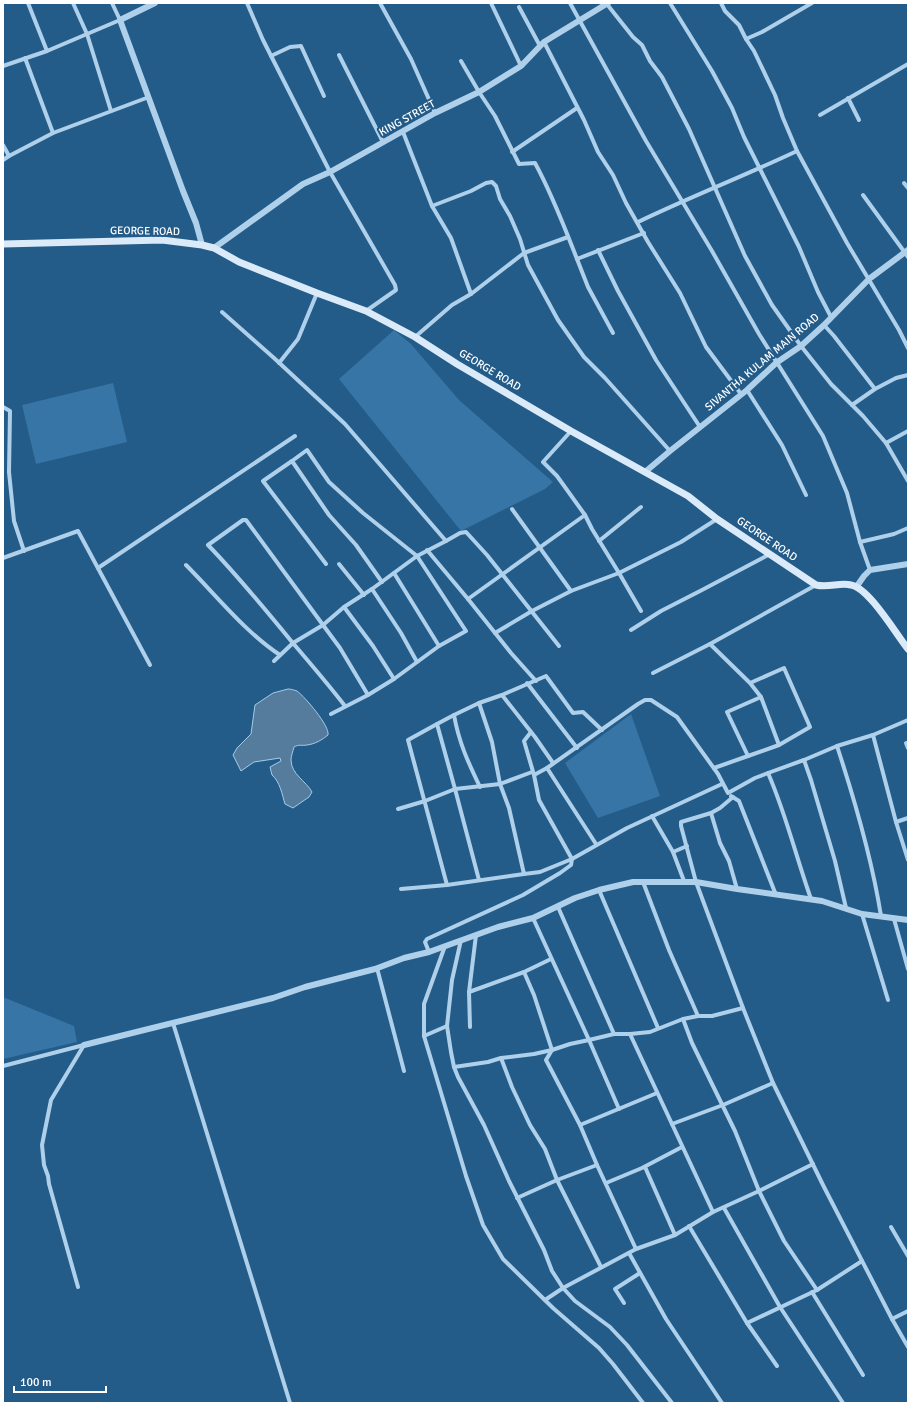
<svg xmlns="http://www.w3.org/2000/svg" width="911" height="1406" viewBox="0 0 911 1406" font-family="Signika,sans-serif">
<rect width="100%" height="100%" fill="#235b89"/>
<g fill="#3775a6">
<polygon points="394,330 411,344 459,400 553,482 545,489 461,531 339,379"/>
<polygon points="113,383 127,442 36,464 22,405"/>
<polygon points="631,714 660,796 598,818 565,763"/>
<polygon points="3,997 74,1026 77,1042 3,1059"/>
</g>
<path fill="#557c9c" stroke="#a3cceb" d="M288,689C291,689 294,690 297,691C305,697 330,726 328,735C322,740 315,744 307,745C302,746 299,744 294,747C293,751 291,756 291,760C291,774 306,781 312,792L309,797L293,808L285,804C282,794 280,782 272,775L270,767L281,761L280,758L254,762L241,771L233,755L237,748L251,734L255,705L273,693Z"/>
<g fill="none" stroke-linecap="round" stroke-linejoin="round">
<g stroke="#afd0ea" stroke-width="4">
<polyline points="73,3 87,34 111,111"/>
<polyline points="247,3 263,40 330,172 395,285 396,290 366,311"/>
<polyline points="380,3 411,59 435,113"/>
<polyline points="491,3 521,66"/>
<polyline points="570,3 646,141 712,251 759,334 823,436 847,493 860,542 870,570"/>
<polyline points="606,3 633,37 642,45 650,61 662,77 689,129 745,256 772,305 801,346 831,384 863,416 886,443 908,481"/>
<polyline points="670,3 712,71 732,108 744,137 799,247 818,292 831,317"/>
<polyline points="721,3 725,11 739,25 746,39 754,51 775,95 783,118 797,151 847,243 899,330 908,348"/>
<polyline points="519,7 540,46"/>
<polyline points="746,39 762,32 812,3"/>
<polyline points="544,42 584,120 598,152 613,175 626,203 648,242 680,293 706,347 741,394"/>
<polyline points="47,51 120,20 112,3"/>
<polyline points="339,55 383,142"/>
<polyline points="271,56 290,47 301,46 324,96"/>
<path d="M461,61L479,92L495,116L519,164L535,163C552,194 564,226 577,259L644,233"/>
<polyline points="3,66 47,51 28,3"/>
<polyline points="848,98 859,120"/>
<polyline points="820,115 908,64"/>
<polyline points="403,132 432,206 471,191 486,183 492,182 496,186 500,199 510,216 520,239 528,265 558,320 584,357 605,378 670,451"/>
<polyline points="53,133 149,97"/>
<polyline points="3,145 9,156 53,133 25,58"/>
<polyline points="512,152 577,108"/>
<polyline points="3,160 9,156"/>
<polyline points="904,183 908,188"/>
<polyline points="863,195 908,257"/>
<polyline points="432,206 451,238 471,294"/>
<path d="M638,222C690,197 744,176 797,151"/>
<polyline points="598,250 618,291 656,360 700,427"/>
<polyline points="577,259 588,287 613,333"/>
<path d="M222,312L274,358L345,424L446,541L417,556L372,589L344,607L323,625L246,520H243L208,545C238,576 265,609 292,642C310,663 328,684 345,706"/>
<polyline points="824,325 834,336 875,389 852,405"/>
<polyline points="415,337 452,305 471,294 524,253 568,237"/>
<polyline points="279,363 298,339 317,293"/>
<polyline points="875,389 896,378 908,375"/>
<polyline points="747,390 782,445 806,495"/>
<polyline points="3,407 10,411 9,472 14,521 24,551"/>
<polyline points="571,431 543,462 557,476 585,515 592,529 619,573 641,611"/>
<polyline points="886,443 908,431"/>
<polyline points="292,461 307,450 329,482 363,513 417,556 466,631 439,646 394,679 368,695 331,714"/>
<polyline points="512,509 571,591"/>
<polyline points="446,541 460,533 466,532 487,555 559,646"/>
<polyline points="599,541 641,507"/>
<polyline points="860,542 894,534 908,528"/>
<polyline points="427,550 468,599 511,653 536,681"/>
<polyline points="3,558 78,531 150,665"/>
<polyline points="326,564 263,481 292,461 329,515 356,545 382,582"/>
<polyline points="339,564 364,595"/>
<path d="M186,565C215,594 246,633 280,655"/>
<polyline points="98,568 295,436"/>
<polyline points="394,573 439,646"/>
<polyline points="372,589 401,633 417,662"/>
<polyline points="468,599 585,515"/>
<polyline points="344,607 373,646 394,679"/>
<polyline points="631,630 661,611 702,590 770,554"/>
<polyline points="495,633 532,611 571,591 619,573 681,542 717,519"/>
<polyline points="274,661 293,643 323,625 340,648 368,695"/>
<polyline points="653,673 710,644"/>
<polyline points="527,683 577,748"/>
<polyline points="750,683 784,668 810,727 779,745 748,756 727,712 761,697 750,683 710,644 816,585"/>
<polyline points="502,695 546,676 573,713 583,712 602,730"/>
<polyline points="761,697 779,745"/>
<polyline points="479,703 492,742 500,784 532,772"/>
<polyline points="437,724 408,740 447,885"/>
<polyline points="873,735 896,822 908,860"/>
<polyline points="906,743 908,748"/>
<path d="M837,746C855,801 872,859 881,916"/>
<polyline points="804,760 811,780 835,861 846,908"/>
<polyline points="547,768 638,704 645,700 651,700 677,717 718,774 728,793 755,778 768,773 804,760 837,746 873,735 908,720"/>
<polyline points="714,768 748,756"/>
<path d="M768,773C786,814 796,857 811,899"/>
<polyline points="534,775 547,768 596,844"/>
<path d="M480,787C468,762 459,743 454,715L479,703L502,695L535,737L553,763"/>
<polyline points="731,796 739,801 776,895"/>
<polyline points="733,797 720,808 711,813 681,822 681,826 696,882 743,1008 773,1083 824,1187 892,1319 908,1311"/>
<polyline points="398,809 425,801 455,789 437,724 454,715"/>
<polyline points="711,813 720,843 729,861 737,889"/>
<polyline points="652,816 673,852 684,881"/>
<polyline points="896,822 908,818"/>
<polyline points="673,852 687,846"/>
<polyline points="479,880 455,789 500,784 509,808 524,874 540,872 572,859 627,828 722,784"/>
<polyline points="643,882 669,950 698,1016"/>
<polyline points="401,889 447,885 524,874"/>
<polyline points="599,890 658,1028"/>
<polyline points="558,907 614,1034"/>
<polyline points="862,914 888,1000"/>
<polyline points="533,918 589,1040 619,1109"/>
<polyline points="894,919 908,969"/>
<polyline points="461,940 452,980 447,1026 451,1052 454,1067 458,1077 484,1125 509,1181 544,1250 552,1271 563,1288 575,1301 610,1327 627,1345 672,1403"/>
<polyline points="445,946 424,1004 424,1036 466,1176 483,1225 503,1259 553,1308 599,1348 613,1364 643,1403"/>
<polyline points="429,952 425,942 427,939 523,895 560,873 571,865 572,859 539,800 534,775 524,741 531,732"/>
<polyline points="377,968 404,1071"/>
<polyline points="469,992 524,972 551,959"/>
<polyline points="683,1019 692,1043 735,1131 759,1191 813,1164"/>
<polyline points="173,1023 290,1403"/>
<polyline points="470,1027 469,992 476,935"/>
<polyline points="630,1034 713,1212"/>
<polyline points="424,1036 447,1026"/>
<polyline points="501,1058 512,1087 530,1125 545,1149 557,1180 601,1267"/>
<polyline points="3,1066 84,1045"/>
<polyline points="454,1067 488,1062 501,1058 534,1054 552,1050 570,1044 589,1040 614,1034 630,1034 650,1032 683,1019 698,1016 712,1016 743,1008"/>
<polyline points="672,1124 723,1105 773,1083"/>
<polyline points="580,1125 657,1093"/>
<polyline points="597,1165 636,1249"/>
<polyline points="645,1167 675,1235"/>
<polyline points="606,1183 642,1168 682,1147"/>
<polyline points="517,1198 557,1180 597,1165 580,1125 546,1060 552,1050 534,995 524,972"/>
<polyline points="724,1208 780,1307 843,1403"/>
<polyline points="689,1226 747,1323 817,1290 862,1261"/>
<polyline points="891,1227 908,1256"/>
<polyline points="629,1253 666,1319 722,1403"/>
<polyline points="78,1287 49,1184 48,1176 44,1165 42,1145 51,1100 84,1045"/>
<polyline points="812,1292 863,1375"/>
<polyline points="545,1300 563,1288 636,1249 675,1235 713,1212 759,1191 784,1241 817,1290"/>
<polyline points="624,1303 615,1289 640,1273"/>
<polyline points="892,1319 908,1347"/>
<polyline points="747,1323 777,1366"/>
</g>
<g stroke="#afd0ea" stroke-width="6">
<polyline points="155,3 120,20 183,191 196,223 202,245"/>
<polyline points="214,248 303,184 330,172 364,153 435,113 479,92 521,66 544,42 608,3"/>
<polyline points="645,472 670,451 747,390 776,363 801,346 824,325 869,279 908,250"/>
<polyline points="857,586 864,576 870,570 908,564"/>
<polyline points="84,1045 273,998 305,987 375,969 404,958 429,952 498,927 533,918 575,898 599,890 633,882 696,882 737,889 822,901 862,914 908,920"/>
</g>
<path stroke="#daeaf8" stroke-width="7" d="M3,244L162,240L202,245L214,248L239,262L317,293L366,311L415,337L457,364L571,431L688,496L717,519L816,585C829,588 840,582 851,585C869,588 896,634 908,649"/>
</g>
<g text-anchor="middle" dominant-baseline="central" stroke-width="4" stroke-linejoin="round" paint-order="stroke">
<g font-size="11" fill="#fff" stroke="#235b89">
<text transform="translate(407 118) rotate(-29)">KING STREET</text>
<text transform="translate(145 231) rotate(1)">GEORGE ROAD</text>
<text transform="translate(762 362) rotate(-40)">SIVANTHA KULAM MAIN ROAD</text>
<text transform="translate(490 370) rotate(31)">GEORGE ROAD</text>
<text transform="translate(767 539) rotate(34)">GEORGE ROAD</text>
</g>
</g>
<rect width="911" height="1406" fill="none" stroke="#ffffff" stroke-width="8"/>
<path d="M14 1386v6h92v-6" fill="none" stroke="#ffffff" stroke-width="2"/>
<text x="20" y="1386" font-size="12" fill="#ffffff" stroke="#235b89" stroke-width="3" paint-order="stroke">100 m</text>
</svg>
